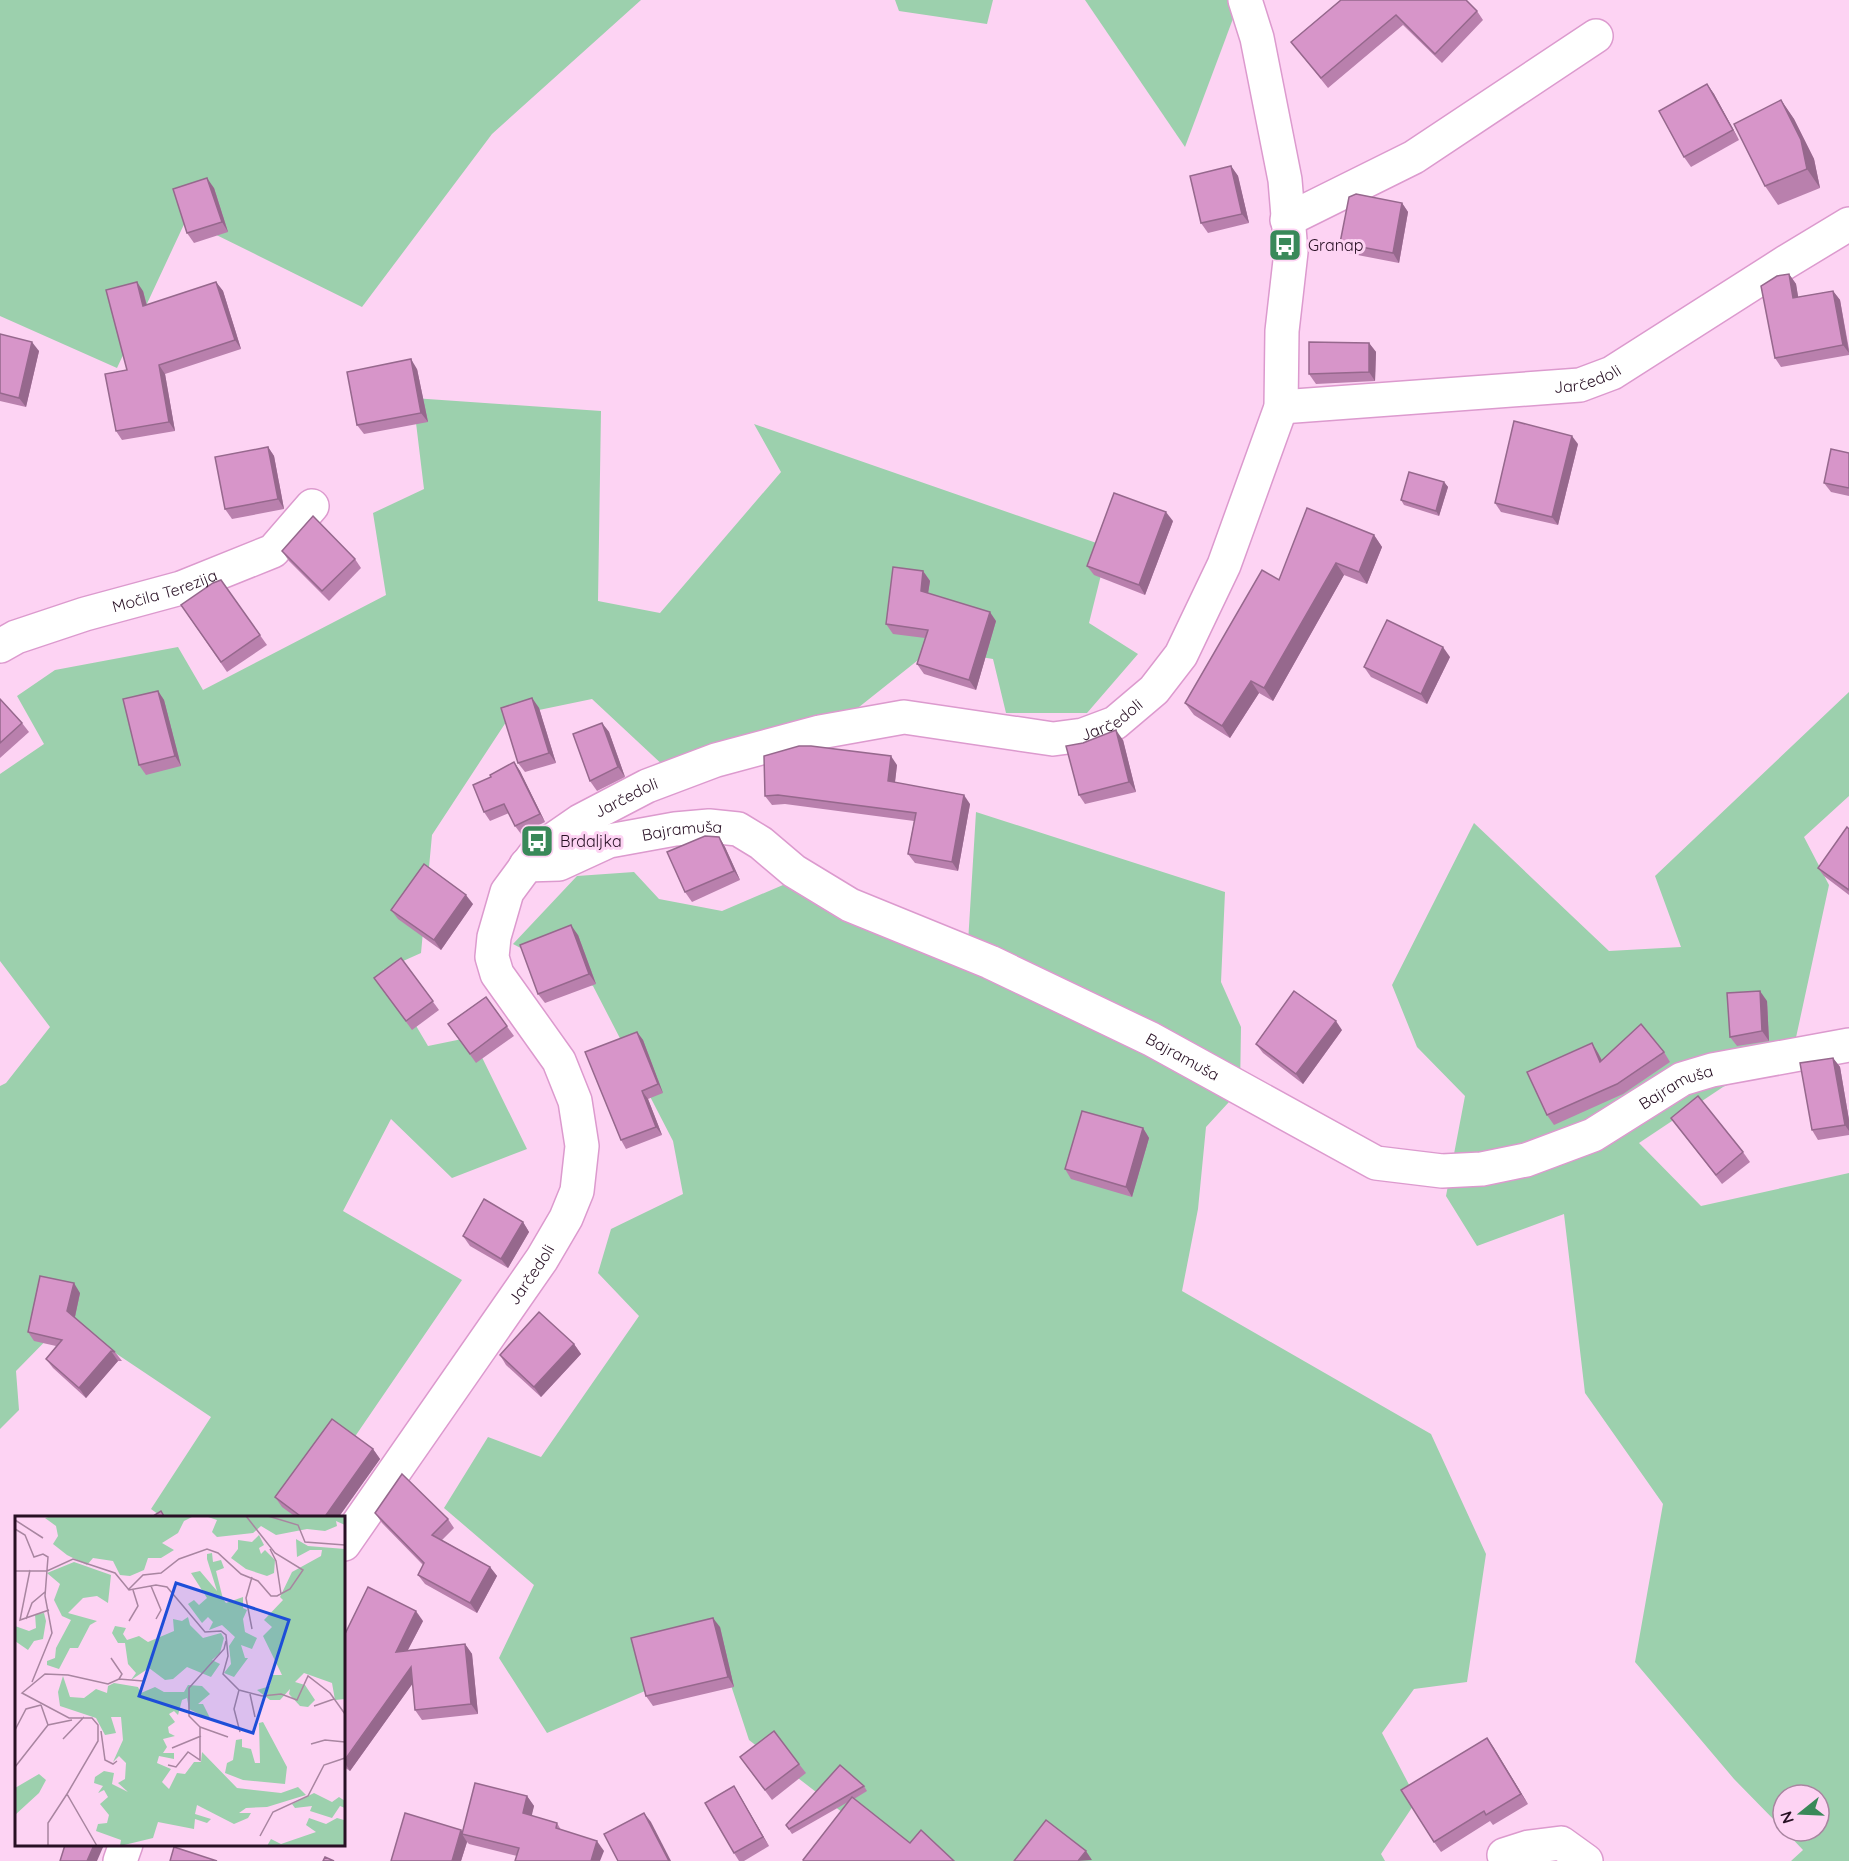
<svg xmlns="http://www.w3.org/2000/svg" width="1849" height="1861" viewBox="0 0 1849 1861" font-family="Quicksand,sans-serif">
<rect width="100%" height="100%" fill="#fdd3f3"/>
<g fill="#9cd0ad">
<polygon points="0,0 641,0 492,134 362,307 186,220 117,368 0,316"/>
<polygon points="895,0 993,0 987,24 899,11"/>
<polygon points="1085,0 1240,0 1185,147"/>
<polygon points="413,398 601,411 598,601 660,613 781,472 754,424 1108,547 1089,623 1138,654 1087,713 1006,713 993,659 932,649 854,711 666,768 592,699 510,716 432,835 421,953 383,970 428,1046 472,1037 527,1149 452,1178 391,1119 343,1211 462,1280 300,1517 162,1517 151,1509 211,1417 66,1320 16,1371 19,1410 0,1429 0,1086 6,1083 50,1027 0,961 0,774 44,744 17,696 55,670 178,647 203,690 386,595 373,513 424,489"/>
<polygon points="1849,692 1849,796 1804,837 1829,885 1792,1056 1723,1087 1639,1143 1701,1206 1849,1173 1849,1861 1791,1861 1803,1850 1785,1831 1819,1831 1819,1795 1783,1795 1783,1829 1734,1779 1635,1662 1663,1504 1585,1393 1564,1214 1477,1246 1446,1196 1465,1096 1417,1047 1392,985 1474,823 1609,951 1681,947 1655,876"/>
<polygon points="976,812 1225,892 1221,982 1241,1027 1240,1090 1206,1127 1198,1209 1182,1291 1431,1434 1486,1554 1467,1682 1414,1689 1382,1733 1417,1800 1381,1854 1385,1861 905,1861 749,1740 722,1658 547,1733 499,1658 534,1585 444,1508 488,1437 541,1457 639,1316 598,1273 611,1229 683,1194 673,1141 593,986 513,944 577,876 634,872 659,899 722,911 818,870 967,959"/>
</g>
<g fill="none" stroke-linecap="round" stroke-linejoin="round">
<g stroke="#dc9ace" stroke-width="36">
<g id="minor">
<polyline points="1287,220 1414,157 1596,36"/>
<path id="s1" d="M1281,407L1580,385L1612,373L1786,262L1849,224"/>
<path id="s2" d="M0,646L16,637L85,614L181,588L273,551L312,506"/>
<path id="s3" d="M526,865L559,864L609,841L675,829L709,826L738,829L761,843L794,871L850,905L990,962L1151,1039L1376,1163L1442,1171L1482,1169L1526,1160L1593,1135L1682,1079L1712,1070L1849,1045"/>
<path id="s4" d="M344,1544L542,1259L566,1218L577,1191L582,1146L575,1101L559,1061L497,974L492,957L494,937L507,892L538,850L580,821L647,786L716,760L820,732L904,717L1053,739L1083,735L1115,723L1154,690L1181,655L1224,565L1281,407L1282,331L1291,252L1285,180L1257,38L1245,0"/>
<polyline points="1504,1855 1529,1847 1561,1843 1586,1861"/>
<polyline points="120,1861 126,1844"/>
</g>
</g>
<use href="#minor" stroke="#fff" stroke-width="33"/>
</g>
<g fill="#b980ad">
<polygon points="1341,0 1477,11 1483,20 1442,63 1403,25 1328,88 1291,42"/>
<polygon points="1707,84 1714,94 1739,140 1691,167 1684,157"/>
<polygon points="1781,100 1794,119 1814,159 1820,188 1778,205 1765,186"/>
<polygon points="1231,166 1238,176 1249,223 1208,233 1201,223"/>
<polygon points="214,188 228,232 194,243 187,233"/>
<polygon points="1402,203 1408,212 1399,263 1347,253 1340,243"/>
<polygon points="1789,274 1796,284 1798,297 1833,291 1840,300 1849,349 1849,355 1781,367 1775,358"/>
<polygon points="216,282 223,291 241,349 165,374 175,431 122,440 116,431 143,291 147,305"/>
<polygon points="0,334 39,351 26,407 0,401"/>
<polygon points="1369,343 1376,352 1375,381 1316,384 1309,374"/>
<polygon points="417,369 428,422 364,434 357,425"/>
<polygon points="1578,444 1558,525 1501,512 1495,503"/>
<polygon points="268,447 274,456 284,509 232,519 225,509"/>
<polygon points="1849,453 1849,496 1831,492 1824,483"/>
<polygon points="1444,482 1448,487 1439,516 1404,505 1401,500"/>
<polygon points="1173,521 1145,595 1094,575 1087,566"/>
<polygon points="1374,535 1382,547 1367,584 1344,575 1273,701 1259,693 1230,738 1194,715 1185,703 1279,580"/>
<polygon points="282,551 355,559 361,568 329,601 289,561"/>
<polygon points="923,571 930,581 928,593 996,621 976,690 924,674 917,664 925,638 893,634 886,624"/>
<polygon points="221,580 267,645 227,672 181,605"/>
<polygon points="1450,657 1427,704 1371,677 1364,667"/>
<polygon points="158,691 164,700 181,766 146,775 139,765"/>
<polygon points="532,698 539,708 556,763 525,772 518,763"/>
<polygon points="0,699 22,723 29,732 0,758"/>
<polygon points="602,723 609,732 625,777 597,791 590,781"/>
<polygon points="1123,740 1136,792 1085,804 1079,795"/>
<polygon points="514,762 520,771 545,822 521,834 515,826 509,813 490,821 484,812 491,777"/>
<polygon points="897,765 895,782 970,804 958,871 915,863 908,854 914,821 785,804 772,805 765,796"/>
<polygon points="1849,829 1849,895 1824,876 1818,868"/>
<polygon points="719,837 725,847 740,880 692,902 685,892"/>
<polygon points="473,904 441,950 398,919 391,910"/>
<polygon points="578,935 596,984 545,1003 538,994"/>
<polygon points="401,958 439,1010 412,1030 374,978"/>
<polygon points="486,997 514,1036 476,1063 448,1024"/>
<polygon points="1767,1001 1769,1041 1737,1046 1730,1037"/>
<polygon points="1342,1030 1303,1084 1263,1053 1256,1044"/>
<polygon points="637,1032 643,1040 663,1093 648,1099 662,1135 626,1149 621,1140"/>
<polygon points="1592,1043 1598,1053 1602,1060 1664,1052 1670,1062 1623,1094 1554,1125 1547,1115"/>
<polygon points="1833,1058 1840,1067 1849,1120 1849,1135 1818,1140 1812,1130"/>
<polygon points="1671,1118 1743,1152 1750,1162 1722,1184"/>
<polygon points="1143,1128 1149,1138 1132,1197 1071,1179 1065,1169"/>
<polygon points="523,1222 529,1232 508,1268 470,1246 463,1236"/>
<polygon points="80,1293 75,1317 115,1352 122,1361 118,1361 86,1398 53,1368 46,1359 56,1346 34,1341 28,1332"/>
<polygon points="574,1344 581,1354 541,1397 506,1365 500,1355"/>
<polygon points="373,1449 380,1459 338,1518 297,1518 282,1507 275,1497"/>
<polygon points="375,1513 448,1519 454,1528 442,1540 490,1567 497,1576 477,1613 425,1584 418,1575 423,1565 382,1523"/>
<polygon points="423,1621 408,1650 465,1644 472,1654 478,1714 422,1720 415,1710 413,1683 350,1771 344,1767 344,1636"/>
<polygon points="720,1627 734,1687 653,1706 646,1696"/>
<polygon points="1487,1738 1528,1804 1493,1825 1490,1821 1441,1852 1434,1842"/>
<polygon points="740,1757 799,1764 806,1773 772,1800"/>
<polygon points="734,1786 740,1796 769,1846 744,1861 739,1861 734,1853"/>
<polygon points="864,1786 867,1791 854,1799 910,1843 803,1861 848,1802 792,1834 786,1825"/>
<polygon points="527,1796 534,1806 531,1816 557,1823 561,1830 604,1851 517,1856 469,1844 467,1842 461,1861 461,1830 462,1832"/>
</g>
<g fill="#96688d">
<polygon points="1707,84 1714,94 1739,140 1733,130"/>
<polygon points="1781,100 1794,119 1814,159 1820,188 1807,169"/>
<polygon points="1231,166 1238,176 1249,223 1242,214"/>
<polygon points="207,178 214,188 228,232 222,222"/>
<polygon points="1402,203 1408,212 1399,263 1393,253"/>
<polygon points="1789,274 1796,284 1800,308 1793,298"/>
<polygon points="137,282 143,291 149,315 143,306"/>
<polygon points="216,282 223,291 241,349 235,340"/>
<polygon points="1833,291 1840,300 1849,353 1843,345"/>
<polygon points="32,342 39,351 26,407 19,398"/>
<polygon points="1369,343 1376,352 1375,381 1369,372"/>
<polygon points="411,359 417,369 428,422 421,413"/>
<polygon points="159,365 165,374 175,431 169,422"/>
<polygon points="1572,436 1578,444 1558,525 1552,517"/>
<polygon points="268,447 274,456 284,509 278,499"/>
<polygon points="1444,482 1448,487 1439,516 1436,511"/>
<polygon points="1166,512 1173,521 1145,595 1139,585"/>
<polygon points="1374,535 1382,547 1367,584 1359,572"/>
<polygon points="1336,563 1344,575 1273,701 1264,688"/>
<polygon points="923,571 930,581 927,600 921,591"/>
<polygon points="990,612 996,621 976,690 969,680"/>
<polygon points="1443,647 1450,657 1427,704 1421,694"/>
<polygon points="1251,681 1259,693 1230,738 1222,726"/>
<polygon points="158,691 164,700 181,766 175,756"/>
<polygon points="532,698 539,708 556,763 549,753"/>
<polygon points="602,723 609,732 625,777 618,767"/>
<polygon points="1116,730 1123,740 1136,792 1129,782"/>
<polygon points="891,756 897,765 894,790 888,781"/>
<polygon points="514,762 520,771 545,822 540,814"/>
<polygon points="964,795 970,804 958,871 952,862"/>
<polygon points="719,837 725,847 740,880 734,871"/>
<polygon points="466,895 473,904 441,950 434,940"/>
<polygon points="571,925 578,935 596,984 589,974"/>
<polygon points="1760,991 1767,1001 1769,1041 1762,1031"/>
<polygon points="1336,1021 1342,1030 1303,1084 1296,1074"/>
<polygon points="637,1032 643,1040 663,1093 658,1084"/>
<polygon points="1592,1043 1598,1053 1607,1071 1600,1062"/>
<polygon points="1833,1058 1840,1067 1849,1120 1849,1131 1845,1125"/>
<polygon points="642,1091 648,1099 662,1135 656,1127"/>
<polygon points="1143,1128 1149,1138 1132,1197 1126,1187"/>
<polygon points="523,1222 529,1232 508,1268 501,1259"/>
<polygon points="74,1283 80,1293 74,1321 67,1311"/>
<polygon points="574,1344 581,1354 541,1397 534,1387"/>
<polygon points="111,1351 118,1361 86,1398 79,1388"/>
<polygon points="373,1449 380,1459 338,1518 324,1518"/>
<polygon points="490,1567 497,1576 477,1613 470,1603"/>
<polygon points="416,1611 423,1621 402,1661 396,1652"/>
<polygon points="713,1618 720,1627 734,1687 728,1677"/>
<polygon points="465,1644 472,1654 478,1714 471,1704"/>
<polygon points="411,1667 418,1676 350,1771 344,1762"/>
<polygon points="1487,1738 1494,1748 1528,1804 1521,1794"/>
<polygon points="734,1786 740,1796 769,1846 763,1837"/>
<polygon points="527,1796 534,1806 530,1823 523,1813"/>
<polygon points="644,1813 651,1822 671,1861 669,1861"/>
<polygon points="461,1830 465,1835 462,1834 467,1842 461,1861 452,1861"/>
<polygon points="597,1841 604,1851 600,1861 591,1861"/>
<polygon points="94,1845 104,1845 97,1861 87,1861"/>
<polygon points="1086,1851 1092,1860 1078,1861"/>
</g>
<g fill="#d795c9" stroke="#96688d" stroke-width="1.5">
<polygon points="1341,0 1466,0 1477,11 1435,54 1396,15 1321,78 1291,42"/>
<polygon points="1707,84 1733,130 1684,157 1659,111"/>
<polygon points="1781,100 1801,140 1807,169 1765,186 1734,124"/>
<polygon points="1231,166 1242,214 1201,223 1190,176"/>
<polygon points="207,178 222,222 187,233 173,189"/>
<polygon points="1356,194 1402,203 1393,253 1340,243 1349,197"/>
<polygon points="1789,274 1793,298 1833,291 1843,345 1775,358 1761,286 1777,276"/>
<polygon points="137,282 143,306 216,282 235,340 159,365 169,422 116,431 105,374 127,370 106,290"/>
<polygon points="0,334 32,342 19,398 0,393"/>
<polygon points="1309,342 1369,343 1369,372 1309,374"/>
<polygon points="411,359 421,413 357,425 347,372"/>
<polygon points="1514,421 1572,436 1552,517 1495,503"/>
<polygon points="268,447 278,499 225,509 215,457"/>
<polygon points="1831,449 1849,453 1849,488 1824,483"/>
<polygon points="1409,472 1444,482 1436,511 1401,500"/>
<polygon points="1114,493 1166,512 1139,585 1087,566"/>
<polygon points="1307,508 1374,535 1359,572 1336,563 1264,688 1251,681 1222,726 1185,703 1262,570 1279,580"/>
<polygon points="313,516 355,559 322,591 282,551"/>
<polygon points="893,567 923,571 921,591 990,612 969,680 917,664 928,630 886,624"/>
<polygon points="221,580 260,635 221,662 181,605 213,583"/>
<polygon points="1387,620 1443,647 1421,694 1364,667"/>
<polygon points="158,691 175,756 139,765 123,699"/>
<polygon points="532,698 549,753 518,763 501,708"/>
<polygon points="0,699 22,723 0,743"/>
<polygon points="602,723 618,767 590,781 573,734"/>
<polygon points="1116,730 1129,782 1079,795 1066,746 1083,743"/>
<polygon points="799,746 811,746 891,756 888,781 964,795 952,862 908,854 916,813 778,795 765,796 764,756"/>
<polygon points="514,762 540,814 515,826 504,804 484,812 473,785 491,777 490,775"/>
<polygon points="1847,827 1849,829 1849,890 1818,868"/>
<polygon points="705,836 719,837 734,871 685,892 667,852"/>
<polygon points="424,864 466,895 434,940 391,910"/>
<polygon points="571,925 589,974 538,994 520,945"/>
<polygon points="401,958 433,1001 406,1021 374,978"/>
<polygon points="1294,991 1336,1021 1296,1074 1256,1044"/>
<polygon points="1760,991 1762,1031 1730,1037 1727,993"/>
<polygon points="486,997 507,1026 470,1054 448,1024"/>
<polygon points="1641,1024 1664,1052 1617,1084 1547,1115 1527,1072 1592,1043 1600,1062"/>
<polygon points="637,1032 658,1084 642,1091 656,1127 621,1140 585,1052"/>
<polygon points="1833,1058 1845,1125 1812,1130 1800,1063"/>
<polygon points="1698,1096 1743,1152 1716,1175 1671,1118"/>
<polygon points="1082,1111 1143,1128 1126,1187 1065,1169"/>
<polygon points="484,1199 523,1222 501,1259 463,1236"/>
<polygon points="40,1276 74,1283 67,1311 115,1352 111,1351 79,1388 46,1359 62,1340 28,1332"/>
<polygon points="539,1312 574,1344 534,1387 500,1355"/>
<polygon points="332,1419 373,1449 324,1518 303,1518 275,1497"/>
<polygon points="402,1474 448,1519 432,1535 490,1567 470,1603 418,1575 424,1563 375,1513"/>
<polygon points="161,1511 165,1518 150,1518"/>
<polygon points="368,1587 416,1611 396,1652 465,1644 471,1704 415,1710 411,1667 344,1761 344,1636"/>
<polygon points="713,1618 728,1677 646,1696 631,1638"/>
<polygon points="774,1731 799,1764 765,1790 740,1757"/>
<polygon points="1487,1738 1521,1794 1486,1815 1484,1811 1434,1842 1401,1790"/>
<polygon points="840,1765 864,1786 789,1829 786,1825"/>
<polygon points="475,1783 527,1796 523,1813 557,1823 556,1828 597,1841 591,1861 515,1861 519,1848 462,1834"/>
<polygon points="734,1786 763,1837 734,1853 705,1803"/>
<polygon points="852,1797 910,1843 921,1830 954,1861 804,1861 803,1860"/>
<polygon points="405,1813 461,1830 452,1861 391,1861"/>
<polygon points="644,1813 669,1861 618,1861 604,1834"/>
<polygon points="1046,1820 1086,1851 1078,1861 1014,1861"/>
<polygon points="65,1845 94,1845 87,1861 60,1861"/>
<polygon points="174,1847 217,1861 170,1861"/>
<polygon points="325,1857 334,1861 323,1861"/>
</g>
<defs>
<g id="bus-square" transform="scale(1.725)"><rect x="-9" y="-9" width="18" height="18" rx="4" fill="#398959" stroke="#fdd3f3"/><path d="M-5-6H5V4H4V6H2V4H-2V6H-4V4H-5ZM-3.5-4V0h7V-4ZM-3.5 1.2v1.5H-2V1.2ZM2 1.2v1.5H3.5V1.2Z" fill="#fff"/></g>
</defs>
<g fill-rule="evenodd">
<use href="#bus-square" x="1285" y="245"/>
<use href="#bus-square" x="537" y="841"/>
</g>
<g text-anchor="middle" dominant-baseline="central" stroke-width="6" stroke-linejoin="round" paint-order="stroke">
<g font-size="16" fill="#281024" stroke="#fdd3f3" text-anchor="start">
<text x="1308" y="245">Granap</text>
<text x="560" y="841">Brdaljka</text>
</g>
<g font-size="16" fill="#281024" stroke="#fdd3f3">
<text stroke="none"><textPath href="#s1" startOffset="308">Jarčedoli</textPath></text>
<text stroke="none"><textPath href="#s2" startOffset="174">Močila Terezija</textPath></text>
<text stroke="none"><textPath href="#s4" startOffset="1408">Jarčedoli</textPath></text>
<text stroke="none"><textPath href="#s4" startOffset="904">Jarčedoli</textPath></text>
<text stroke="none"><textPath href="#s3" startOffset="162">Bajramuša</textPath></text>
<text stroke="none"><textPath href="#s3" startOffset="720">Bajramuša</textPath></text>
<text stroke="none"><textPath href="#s3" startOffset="1260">Bajramuša</textPath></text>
<text stroke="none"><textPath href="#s4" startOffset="328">Jarčedoli</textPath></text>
</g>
</g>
<g transform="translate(15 1516)">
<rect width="330" height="330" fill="#fdd3f3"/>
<path d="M37,0H179L169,5L163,17L147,27L159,34L146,42H133L129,54L115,60L105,59L98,45L78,42L72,49L52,39L38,28L43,20L41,10L30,2ZM190,0H330V9L321,5L322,10L310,15L292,13L261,19L246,10L238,17L202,21L197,16L202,4ZM244,19L249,29L244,32L246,38L250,34L260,44L259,57L252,60L231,53L216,42L223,33V24L237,26ZM281,23L293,30L330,33V183L320,184L317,167L289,157L280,166L290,169L300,184L293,191L285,190L274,178L275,173L265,184H255L242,174L255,170L256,159H267L248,120L257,111L249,104L268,84L265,81L277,56L306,40L307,34H295L282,41ZM197,37L198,46L206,44L209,52L201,55L208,83L211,87L228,81V92L232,94L228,103L230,116L242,122L237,133L226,129L230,142H233L219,161L209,157L216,148L214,130L220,121L207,109L194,114L198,106L193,101L187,107L173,88L179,84L184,89L192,82L176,57L185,55L202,75L192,43V38ZM59,46L96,59L93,87L82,80L68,82L53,97L82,105L75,109L63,132H55L44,153L32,149V145L40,142L41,132L56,104L47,100L39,84L45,68L32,57ZM29,97L31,105L28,123L19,125L13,134L0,125V110L14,115L21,112L20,98ZM173,101L175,109L188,122L206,117L209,122L205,137L197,144L205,148L196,161L172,151L158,163L150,164L134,152L116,164L121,157L113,148L110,127H103L97,117L100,110L111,112L108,118L112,124L124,120L133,126L159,115L158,103L167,105ZM48,160L55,181L69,182L81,173L92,177L93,170L99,167L123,171L126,177L140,171L149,176H169L173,169L187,170L195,178L183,188H188L196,204L174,193L172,182L167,184L163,199L159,195L154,198L160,206L153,211L154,217L160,220L148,223L152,231L148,237H159V243L144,240L142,247L156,253L147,266L154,273L162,257L170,258L179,246H186L187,236L222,272L266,277L283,271L291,279L252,291L231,292L224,297H236L233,302L219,308L182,289L180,298L196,303L192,307L180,303L179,313L143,306L138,322L105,330L106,324L81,315L83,308L92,307L94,299L85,288L93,281L89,274L83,277L88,270L79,267L80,261L89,255L99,257L97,268L113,276L103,267L110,263L111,247L104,240L98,246L108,224L106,201H96L101,217L90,219L81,202L45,190L43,176ZM248,206L272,251L270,268L228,264L210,257L212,247L218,244L221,224L227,223V231L236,233L240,247H245L244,207ZM24,258L31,264L24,277L0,299V272ZM299,277L317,286L324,281L330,285V292L325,290L317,302L295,295L297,290L280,292L277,288ZM330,298V330H252L256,323L266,328L301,316L291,309L294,302L311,308L322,302L329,304Z" fill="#9cd0ad"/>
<path fill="none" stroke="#a885a0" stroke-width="1.5" d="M84,0H117M253,0L283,9L290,26L330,29M0,4L28,22M0,13L10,19L19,41L28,38L33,41L30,80L37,117L17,166M255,33L261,45L266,78M15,54L5,104L34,94M0,55H32L58,43L100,57L114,74L141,69L152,71L190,116L206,115L211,119L213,140L208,158L224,174L247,180L266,178L282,184L293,160L315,177L330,198M237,61L231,82L237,113M136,70L146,94L141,103M113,74L128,59L146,57L164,43L192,33L203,37L226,58L243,65L256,80H262L275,73L288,54L260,37L231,0M11,103L17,87L30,76M114,105L123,90L118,74M96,142L107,158L104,163M224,174L219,193L225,216M235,178L240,201M26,189L33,209M299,190L319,183M185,211L213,221M0,214L11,193L26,189M86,215L90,244L98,248L102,245M48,223L69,201M296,228L310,224L330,226M157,232L186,220M153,249L161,251L173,236L185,244V211L174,200V172L209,133L211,125M0,251L33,209L57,204M245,320L258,296L293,280L309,249L330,242M33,330V307L52,278M82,330L52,278L83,225V209L77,202H54L7,177L30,158L53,159L93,168L104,163L128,165L131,159"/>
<path fill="#1d4ed8" fill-opacity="0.15" stroke="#1d4ed8" stroke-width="3" d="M161,67L274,104L238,217L124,180Z"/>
<rect width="330" height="330" fill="none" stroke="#281024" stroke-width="3"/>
</g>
<g transform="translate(1801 1813) rotate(252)"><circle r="28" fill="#fdd3f3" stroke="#a885a0" stroke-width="1.5"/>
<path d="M0-4.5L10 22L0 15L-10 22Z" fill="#398959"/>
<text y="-9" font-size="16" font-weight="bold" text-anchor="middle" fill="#281024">N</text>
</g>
</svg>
